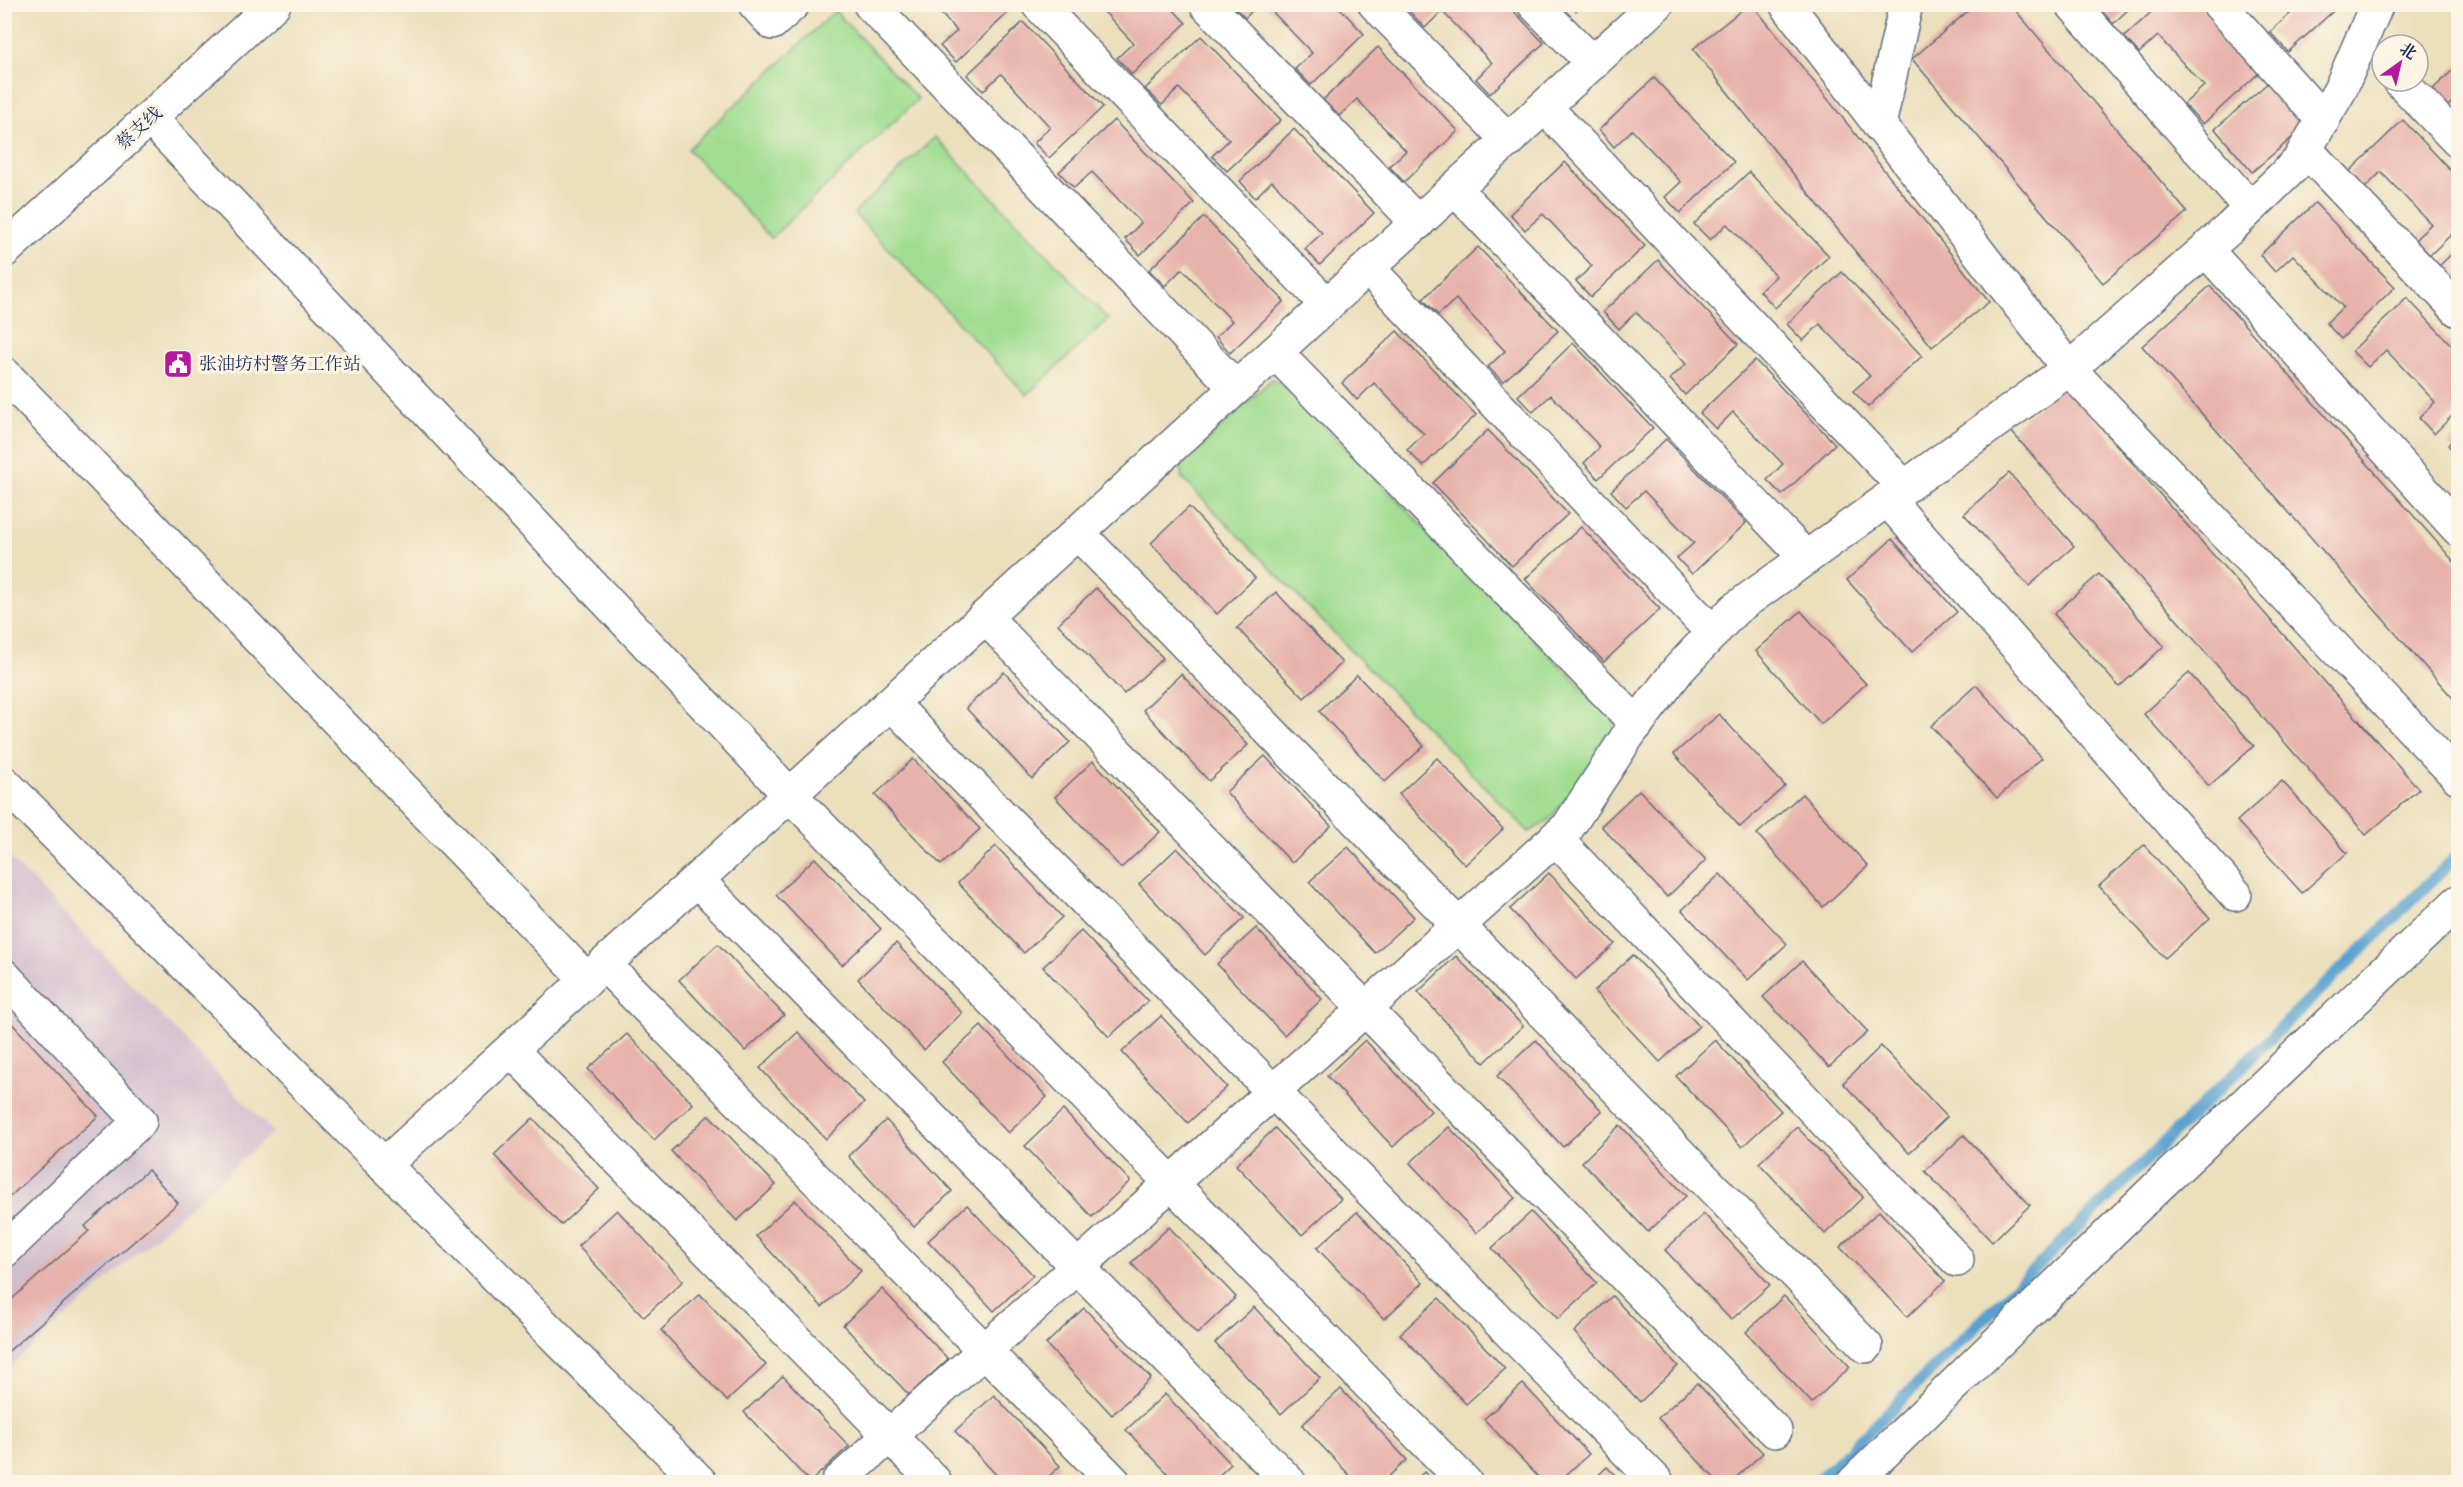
<svg xmlns="http://www.w3.org/2000/svg" width="2463" height="1487" viewBox="0 0 2463 1487" font-family="Alegreya,'Noto Serif SC',serif">
<rect width="100%" height="100%" fill="#fcf5e5"/>
<filter id="ink" filterUnits="userSpaceOnUse"><feTurbulence type="fractalNoise" baseFrequency=".0167" numOctaves="2"/><feDisplacementMap in="SourceGraphic" scale="12" xChannelSelector="R" yChannelSelector="G"/><feConvolveMatrix kernelMatrix="1 2 1 2 8 2 1 2 1" color-interpolation-filters="sRGB"/></filter>
<filter id="wash" filterUnits="userSpaceOnUse"><feTurbulence type="fractalNoise" baseFrequency=".008" numOctaves="4" result="noise"/><feDisplacementMap in="SourceGraphic" scale="24" xChannelSelector="R" yChannelSelector="G"/><feGaussianBlur stdDeviation="1.35" result="paint"/><feColorMatrix in="noise" values="0 0 0 0 0 0 0 0 0 0 0 0 0 0 0 0 0 1.4 0 .05"/><feComposite in="paint" operator="in"/></filter>
<g filter="url(#wash)">
<rect width="100%" height="100%" fill="#ebdfbc"/>
<polygon fill="#d0bdce" points="4,851 273,1132 5,1371 4,1371"/>
<g fill="#a1dd91" stroke="#5e8678" stroke-width="1.5">
<polygon points="835,11 918,99 771,238 688,149"/>
<polygon points="935,137 1108,319 1027,395 854,213"/>
<polygon points="1272,379 1286,387 1614,720 1616,733 1548,821 1529,832 1182,478 1180,466"/>
</g>
<g fill="none" stroke-linecap="round" stroke-linejoin="round">
<polyline stroke="#59a1d0" stroke-width="12" points="1817,1482 2458,855"/>
</g>
<g id="blocks">
<g fill="#e7b2ab">
<polygon points="932,4 1003,4 1010,11 956,62 940,46 957,31"/>
<polygon points="1097,4 1168,4 1186,23 1132,74 1117,58 1133,43"/>
<polygon points="1231,4 1259,4 1245,18"/>
<polygon points="1265,4 1336,4 1364,34 1311,85 1295,69 1312,53"/>
<polygon points="1416,4 1507,4 1544,43 1490,94 1476,79 1492,63 1442,11 1425,28 1409,11"/>
<polygon points="1569,4 1583,4 1576,11"/>
<polygon points="1749,4 1752,4 1989,302 1932,347 1693,49"/>
<polygon points="1976,4 2010,4 2187,212 2103,283 1912,59"/>
<polygon points="2096,4 2134,4 2113,24"/>
<polygon points="2160,4 2198,4 2260,72 2203,124 2184,104 2204,86 2158,36 2139,53 2124,37"/>
<polygon points="2282,4 2341,4 2288,52 2270,32 2290,14"/>
<polygon points="1023,22 1103,107 1049,158 1034,143 1050,127 1001,74 983,91 967,75"/>
<polygon points="1201,36 1281,120 1227,171 1212,156 1229,140 1179,88 1162,105 1145,89"/>
<polygon points="1378,47 1458,131 1404,182 1389,166 1406,151 1357,99 1339,116 1323,100"/>
<polygon points="2458,65 2458,96 2448,106 2433,89"/>
<polygon points="1654,78 1734,162 1680,213 1665,197 1681,182 1632,130 1614,147 1599,130"/>
<polygon points="2270,81 2308,124 2252,172 2215,129"/>
<polygon points="1114,120 1194,203 1140,255 1125,239 1141,223 1092,172 1074,188 1059,172"/>
<polygon points="2403,120 2458,178 2458,228 2430,255 2415,240 2431,224 2381,172 2364,189 2349,172"/>
<polygon points="1294,129 1374,213 1320,265 1305,249 1322,233 1272,181 1255,198 1240,181"/>
<polygon points="1565,162 1645,246 1591,297 1576,281 1592,266 1543,214 1525,230 1510,214"/>
<polygon points="1749,172 1829,256 1775,308 1760,291 1776,276 1727,224 1710,240 1694,224"/>
<polygon points="2315,203 2395,287 2341,339 2326,323 2343,307 2293,255 2275,272 2260,255"/>
<polygon points="1204,217 1284,301 1230,353 1216,337 1232,321 1182,269 1165,286 1149,270"/>
<polygon points="1478,247 1558,331 1503,382 1488,367 1505,351 1456,299 1438,315 1423,299"/>
<polygon points="2458,248 2458,279 2455,282 2439,266"/>
<polygon points="1658,260 1738,344 1685,395 1670,379 1686,364 1636,312 1619,329 1603,312"/>
<polygon points="1842,272 1922,356 1868,407 1853,391 1870,376 1820,324 1803,341 1787,324"/>
<polygon points="2210,286 2458,566 2458,704 2142,346"/>
<polygon points="2407,298 2458,352 2458,410 2434,434 2419,418 2435,402 2386,350 2368,367 2352,351"/>
<polygon points="1397,331 1476,415 1423,466 1407,450 1424,434 1374,383 1357,400 1342,383"/>
<polygon points="1573,343 1653,428 1598,479 1584,463 1600,447 1551,395 1533,412 1518,396"/>
<polygon points="1755,360 1835,444 1782,495 1767,480 1783,464 1733,412 1716,429 1700,413"/>
<polygon points="2063,384 2419,789 2366,835 2011,431"/>
<polygon points="1488,430 1568,514 1512,566 1433,483"/>
<polygon points="2458,434 2458,456 2448,445"/>
<polygon points="1666,439 1746,523 1692,574 1677,558 1694,543 1644,491 1626,507 1611,491"/>
<polygon points="2009,473 2074,546 2029,586 1964,514"/>
<polygon points="1189,507 1255,578 1217,614 1151,543"/>
<polygon points="1581,527 1660,609 1604,662 1525,579"/>
<polygon points="1892,539 1957,612 1912,652 1847,580"/>
<polygon points="2099,574 2164,646 2119,687 2054,614"/>
<polygon points="1096,588 1163,658 1124,694 1058,624"/>
<polygon points="1276,592 1342,663 1304,698 1237,628"/>
<polygon points="1801,611 1866,684 1821,724 1756,651"/>
<polygon points="1004,672 1070,742 1032,779 966,708"/>
<polygon points="2189,673 2254,746 2209,786 2144,714"/>
<polygon points="1181,674 1248,745 1209,781 1143,710"/>
<polygon points="1357,675 1424,746 1385,782 1319,711"/>
<polygon points="1976,685 2042,758 1997,798 1931,726"/>
<polygon points="1719,714 1785,786 1740,827 1674,754"/>
<polygon points="1265,756 1331,826 1292,863 1226,792"/>
<polygon points="1437,758 1503,829 1465,865 1399,794"/>
<polygon points="913,759 980,829 941,865 875,795"/>
<polygon points="1093,761 1160,832 1121,868 1055,797"/>
<polygon points="2282,781 2347,853 2302,893 2237,821"/>
<polygon points="1639,790 1706,860 1667,897 1601,826"/>
<polygon points="1802,794 1868,866 1823,907 1757,834"/>
<polygon points="2144,845 2210,918 2165,958 2099,886"/>
<polygon points="996,846 1062,917 1024,953 958,883"/>
<polygon points="1348,847 1414,917 1375,953 1309,882"/>
<polygon points="1177,848 1244,918 1205,955 1139,884"/>
<polygon points="815,858 881,929 842,965 776,895"/>
<polygon points="1549,873 1615,944 1576,979 1510,909"/>
<polygon points="1720,874 1787,944 1748,980 1682,910"/>
<polygon points="1256,928 1322,999 1284,1035 1217,964"/>
<polygon points="1081,931 1148,1001 1109,1037 1043,967"/>
<polygon points="896,943 962,1013 924,1050 858,979"/>
<polygon points="718,944 784,1015 745,1051 679,980"/>
<polygon points="1633,955 1699,1026 1660,1062 1594,991"/>
<polygon points="1456,956 1523,1026 1484,1063 1418,992"/>
<polygon points="1802,961 1868,1032 1829,1067 1763,997"/>
<polygon points="4,1015 98,1116 4,1202"/>
<polygon points="1161,1016 1227,1087 1188,1123 1122,1052"/>
<polygon points="981,1026 1047,1097 1008,1133 942,1062"/>
<polygon points="798,1032 864,1103 826,1139 760,1068"/>
<polygon points="627,1034 693,1104 654,1140 588,1069"/>
<polygon points="1365,1040 1431,1111 1393,1147 1327,1076"/>
<polygon points="1536,1040 1602,1111 1563,1147 1497,1076"/>
<polygon points="1715,1040 1781,1111 1742,1147 1676,1076"/>
<polygon points="1881,1046 1947,1117 1909,1153 1843,1083"/>
<polygon points="1063,1110 1130,1181 1092,1217 1025,1146"/>
<polygon points="709,1115 776,1185 737,1221 671,1151"/>
<polygon points="533,1118 599,1189 561,1225 494,1155"/>
<polygon points="886,1120 952,1191 914,1227 848,1156"/>
<polygon points="1620,1125 1686,1196 1648,1232 1582,1162"/>
<polygon points="1449,1127 1515,1198 1476,1233 1410,1163"/>
<polygon points="1797,1127 1863,1197 1825,1234 1759,1163"/>
<polygon points="1275,1128 1341,1199 1302,1235 1236,1165"/>
<polygon points="1964,1135 2030,1205 1992,1242 1925,1171"/>
<polygon points="148,1170 178,1203 4,1355 4,1306 89,1231 85,1226"/>
<polygon points="795,1200 861,1271 822,1307 756,1236"/>
<polygon points="967,1205 1033,1275 994,1311 928,1241"/>
<polygon points="617,1210 683,1281 644,1317 578,1246"/>
<polygon points="1879,1211 1945,1281 1907,1317 1840,1247"/>
<polygon points="1357,1212 1423,1283 1384,1319 1317,1248"/>
<polygon points="1531,1212 1597,1283 1558,1319 1492,1248"/>
<polygon points="1704,1214 1770,1285 1731,1320 1665,1250"/>
<polygon points="1169,1227 1236,1297 1197,1334 1131,1263"/>
<polygon points="882,1289 948,1359 909,1395 843,1325"/>
<polygon points="700,1294 766,1365 727,1401 661,1330"/>
<polygon points="1612,1296 1678,1366 1640,1402 1574,1332"/>
<polygon points="1784,1296 1850,1367 1812,1403 1746,1332"/>
<polygon points="1439,1298 1505,1369 1466,1404 1400,1334"/>
<polygon points="1254,1307 1320,1378 1281,1414 1215,1343"/>
<polygon points="1084,1308 1151,1378 1112,1415 1046,1344"/>
<polygon points="783,1376 849,1446 810,1482 744,1412"/>
<polygon points="1697,1383 1763,1453 1731,1482 1718,1482 1658,1418"/>
<polygon points="1523,1384 1589,1454 1558,1482 1543,1482 1484,1419"/>
<polygon points="1341,1389 1407,1460 1382,1482 1356,1482 1302,1425"/>
<polygon points="1165,1394 1231,1464 1212,1482 1176,1482 1126,1430"/>
<polygon points="994,1395 1060,1466 1043,1482 1003,1482 955,1431"/>
<polygon points="1607,1467 1622,1482 1591,1482"/>
<polygon points="1424,1472 1434,1482 1414,1482"/>
</g>
</g>
</g>
<g filter="url(#ink)">
<use href="#blocks" fill-opacity="0" stroke="#646d7f" stroke-width="1.5"/>
<g fill="none" stroke-linecap="round" stroke-linejoin="round">
<g stroke="#646d7f" stroke-width="36">
<g id="minor">
<polyline points="755,4 772,23 793,4"/>
<polyline points="870,4 1236,388"/>
<polyline points="1038,4 1327,305"/>
<polyline points="1206,4 1418,223"/>
<polyline points="1375,4 1509,141"/>
<polyline points="1534,4 1593,63"/>
<polyline points="1786,4 2069,369 2458,777"/>
<polyline points="2072,4 2250,208"/>
<polyline points="2219,4 2323,120"/>
<polyline points="2400,81 2458,141"/>
<polyline points="1545,107 1904,487"/>
<polyline points="150,118 790,795 1465,1482"/>
<polyline points="1879,125 1906,4"/>
<polyline points="2306,150 2458,310"/>
<polyline points="1455,189 1806,558"/>
<polyline points="2206,250 2458,529"/>
<polyline points="4,251 274,4"/>
<polyline points="1368,268 1713,633"/>
<polyline points="1276,353 1637,724"/>
<polyline points="4,374 587,980"/>
<polyline points="1887,499 2235,894"/>
<polyline points="1078,533 1866,1346"/>
<polyline points="985,617 1775,1431"/>
<polyline points="891,703 1657,1482"/>
<polyline points="4,783 700,1482"/>
<polyline points="1555,838 1957,1260"/>
<polyline points="697,880 1289,1482"/>
<polyline points="604,964 1114,1482"/>
<polyline points="4,976 140,1121 4,1251"/>
<polyline points="511,1050 935,1482"/>
<polyline points="384,1165 1657,4"/>
<polyline points="838,1482 1568,827 1629,734 1678,670 1735,609 2069,369 2230,228 2298,162 2340,90 2377,4"/>
<polyline points="1854,1482 2153,1191 2458,902"/>
</g>
</g>
<use href="#minor" stroke="#fff" stroke-width="33"/>
</g>
</g>
<defs>
<g id="civic-square" transform="scale(1.5)"><rect x="-9" y="-9" width="18" height="18" rx="4" fill="#b5179e" stroke="#fcf5e5"/><path d="M-.6-6.5H3V-4.5H.6V-3L4-1V1h2V6H-6V1h2V-1L-.6-3ZM-1.2 2.5V6h2.4V2.5Z" fill="#fff"/></g>
</defs>
<g fill-rule="evenodd">
<use href="#civic-square" x="178" y="364"/>
</g>
<g text-anchor="middle" dominant-baseline="central" stroke-width="6" stroke-linejoin="round" paint-order="stroke">
<g font-size="18" fill="#1b2f5e" stroke="#fcf5e5">
<text transform="translate(139 128) rotate(-42)">蔡支线</text>
</g>
<g font-size="18" fill="#1b2f5e" stroke="#fcf5e5" text-anchor="start">
<text x="199" y="364">张油坊村警务工作站</text>
</g>
</g>
<rect width="2463" height="1487" fill="none" stroke="#fcf5e5" stroke-width="24"/>
<g transform="translate(2400 63) rotate(34)"><circle r="28" fill="#fcf5e5" stroke="#a2a6af" stroke-width="1.5"/>
<path d="M0-4.5L10 22L0 15L-10 22Z" fill="#b5179e"/>
<text y="-9" font-size="16" font-weight="bold" text-anchor="middle" fill="#1b2f5e">北</text>
</g>
</svg>
